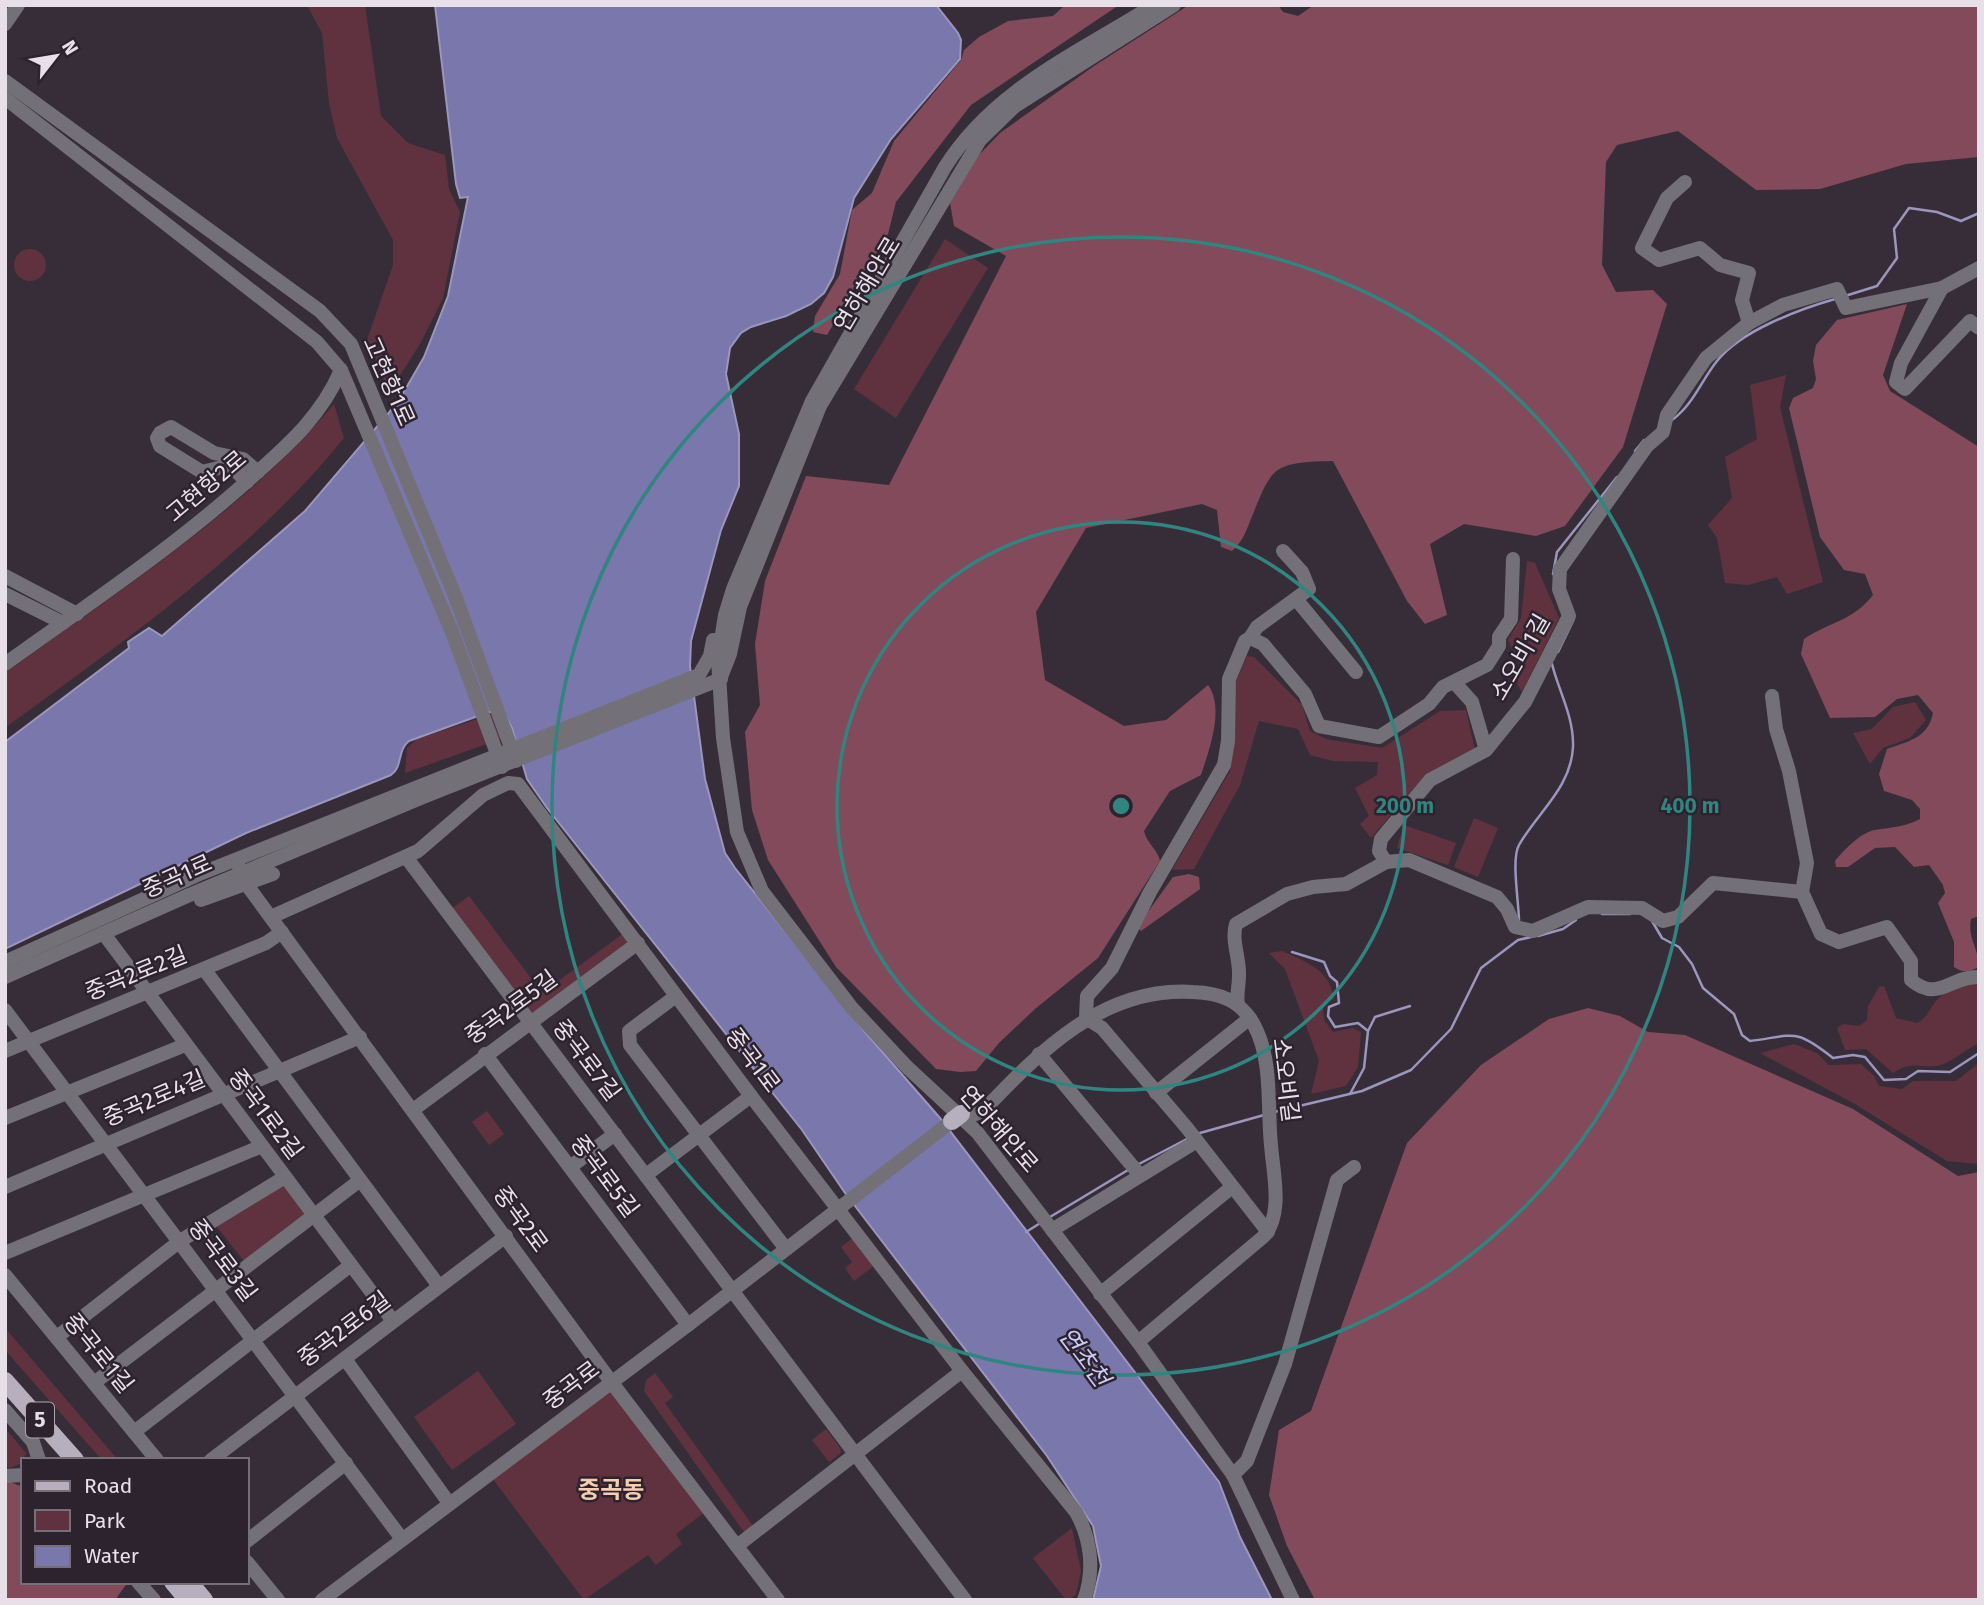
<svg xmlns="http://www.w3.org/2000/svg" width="1984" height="1605" viewBox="0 0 1984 1605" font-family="'Fira Sans','Noto Sans KR',sans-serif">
<rect width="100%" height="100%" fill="#372d39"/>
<g fill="#603240">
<polygon points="307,5 365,5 381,116 408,143 445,155 449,189 460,212 443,298 420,344 392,388 385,382 367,340 393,265 393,240 337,138 329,103 322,33"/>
<polygon points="945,239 988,268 896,418 854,389"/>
<circle cx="30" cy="265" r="16"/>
<polygon points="1786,375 1780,407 1823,582 1787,594 1777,577 1748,585 1725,583 1717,538 1708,525 1732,498 1725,457 1757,439 1750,385"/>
<path d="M334,404L344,438C250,554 125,640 5,728V673C120,590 242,513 334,404Z"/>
<polygon points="1527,561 1535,563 1559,618 1522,692 1517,684 1520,665 1508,640 1521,618"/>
<polygon points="1247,656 1254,657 1302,705 1310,731 1326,739 1382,748 1440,711 1466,710 1475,750 1424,776 1371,838 1360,824 1369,816 1355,788 1377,775 1378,762 1333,761 1310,755 1298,729 1259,721 1240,785 1194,869 1172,870 1230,771 1234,741 1234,686"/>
<polygon points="1915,702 1926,720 1910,738 1883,748 1870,764 1853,733 1872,729 1893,707"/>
<polygon points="496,713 509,722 512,735 405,773 407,748 417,739"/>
<polygon points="1474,818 1498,828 1478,877 1454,867"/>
<polygon points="1404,825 1456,843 1448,865 1397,848"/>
<polygon points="469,896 542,993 628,930 638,943 529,1022 447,912"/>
<path d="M1282,951C1307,962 1330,970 1334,999L1323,1005L1324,1020L1333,1032L1353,1028L1361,1032L1358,1067L1346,1086L1311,1094L1319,1061L1285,969L1269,953Z"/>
<path d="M1975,983L1979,985V1043C1966,1049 1953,1061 1941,1065C1921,1070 1914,1059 1893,1073L1866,1049L1845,1050L1837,1028L1843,1024L1859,1026L1867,1020L1868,1006L1879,987L1884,986L1896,1018L1917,1023C1929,1017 1930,1006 1939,998C1948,988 1962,986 1975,983Z"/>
<polygon points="1794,1044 1817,1053 1829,1065 1861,1064 1874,1076 1879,1086 1902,1089 1913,1081 1956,1081 1979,1063 1979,1164 1947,1161 1853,1103 1760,1053"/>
<polygon points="487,1111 504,1134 489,1145 472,1122"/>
<polygon points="285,1177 314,1216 248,1266 213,1222"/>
<polygon points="854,1237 875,1265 854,1281 845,1268 852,1262 841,1247"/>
<polygon points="5,1328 118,1460 102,1460 5,1350"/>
<polygon points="478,1371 516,1424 452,1470 414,1417"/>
<polygon points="655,1373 673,1397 665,1403 753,1526 744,1532 644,1391 646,1380"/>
<polygon points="612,1383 709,1509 676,1534 682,1544 656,1565 648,1555 584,1600 489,1474"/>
<polygon points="5,1428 26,1453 22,1463 10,1468 5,1466"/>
<polygon points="826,1429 841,1449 840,1454 829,1462 812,1440"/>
<polygon points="1072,1528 1081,1571 1076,1595 1066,1600 1033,1558"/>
</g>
<g fill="#824a5b">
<polygon points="1065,5 1119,5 971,105 896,202 888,234 827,335 813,332 815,316 840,274 852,210 872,193 894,141 961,60 964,50 979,37 1008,21 1053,16"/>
<path d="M1189,5H1278L1283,12L1298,16L1314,5H1979V157L1906,164L1820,189L1756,190L1678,131L1617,145L1606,162L1602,265L1616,292L1653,290L1667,304L1623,447L1565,526L1536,536L1464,524L1430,544L1447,615L1425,624L1407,601L1333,461C1269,462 1272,468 1249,524C1244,536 1241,543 1232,551L1221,547L1217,510L1202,504L1086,528L1036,612L1045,680L1124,726L1166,720L1208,685C1225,708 1209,750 1201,775L1170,791L1144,831C1147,844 1157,848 1160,861L1098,958L1035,1009L999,1043L976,1071L960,1072L936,1069L836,967L768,860L752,810L745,732L760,705L755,644L765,581L806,476L889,485L1006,256L954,226L950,203L978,156L1000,133L1094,66Z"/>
<path d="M1907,304L1883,375L1890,391L1979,447V916L1971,919C1967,937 1979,949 1979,967C1969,972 1963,973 1954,967V942L1938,903L1945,893L1943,885L1929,865L1914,867L1895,847L1875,848L1848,867H1836L1835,861C1844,850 1861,832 1875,830C1893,827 1904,827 1920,819V809L1912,800L1884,791L1879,774L1887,749C1909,741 1928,738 1933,713L1918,695L1897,699L1875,717L1830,718L1801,654L1804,639C1831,621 1853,621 1873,595L1865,574L1844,570L1820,537L1789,408L1793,398L1813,388L1816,379L1813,361L1816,345L1837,320Z"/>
<polygon points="1189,874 1199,877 1200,889 1141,931 1137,927 1173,877"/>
<polygon points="1588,1008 1620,1016 1648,1032 1685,1035 1853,1109 1958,1176 1979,1172 1979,1600 1315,1600 1287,1546 1269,1495 1279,1430 1311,1411 1407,1143 1481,1065 1549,1019"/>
<polygon points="5,1480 23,1487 23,1582 128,1582 115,1600 5,1600"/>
</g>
<path fill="#7977ab" stroke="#9a96bd" stroke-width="2" d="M435,5H936L958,33L961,40L960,59L891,139L854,198L833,277L824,293L811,304L786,316L751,327L741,333L730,348L726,374L739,434V486L721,530L691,641L690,666L705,779L725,853L735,868L865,1032L940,1118L1219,1482L1240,1537L1272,1600H1093L1101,1566L1093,1526L1047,1456L845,1193L802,1130L547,808L527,779L512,728L505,715L489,712L409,741C397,750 403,767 391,775L246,833L5,949V742L129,648L128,642L149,628L162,636L305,511L398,402L424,357L448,296L468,197L460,198L456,184Z"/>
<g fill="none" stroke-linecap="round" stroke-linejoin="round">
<g stroke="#9a96bd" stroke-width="2.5">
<polyline points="1845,296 1877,286 1897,258 1894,229 1909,208 1937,212 1961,221 1979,213"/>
<path d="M1672,420C1693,405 1701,381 1717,361C1740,331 1800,309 1835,299"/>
<polyline points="1635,451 1644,440"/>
<polyline points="1553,574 1557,552 1617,477"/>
<polyline points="1558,652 1573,621"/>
<polyline points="1602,914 1630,914"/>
<path d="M1519,921C1519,903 1511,859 1519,845C1537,813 1571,788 1573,747C1574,717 1559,692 1552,664"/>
<path d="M1652,921L1662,938L1679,947L1692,964L1703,988L1734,1014L1742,1035L1750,1041C1796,1035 1795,1028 1833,1058L1853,1055L1865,1057L1884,1080L1906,1079L1918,1071L1950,1072L1979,1053"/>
<polyline points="1538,936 1563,929 1576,920"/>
<polyline points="1292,952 1324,962 1330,976 1337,982 1339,1003 1329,1007 1328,1016 1335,1027 1358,1023 1368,1031 1364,1068 1350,1094"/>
<polyline points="1368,1031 1375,1017 1410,1006"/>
<polyline points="1274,1112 1362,1091 1411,1070 1451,1029 1481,968 1518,940 1531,937"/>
<polyline points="1200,1133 1264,1115"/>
<polyline points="1137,1165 1187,1139"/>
<polyline points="1050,1217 1128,1170"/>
<polyline points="1026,1232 1042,1222"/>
</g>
<g stroke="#737077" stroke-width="14">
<path d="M1154,5C1078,53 994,89 945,167L812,401L733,589L725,615L718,659L723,738L737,832L762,891L852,1008L907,1067L977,1132L1138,1342L1233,1475L1293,1600"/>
<polyline points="5,24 18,5"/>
<polyline points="5,81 320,311 351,344 455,596 516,761"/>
<polyline points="5,98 317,342 341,370 452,632 502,767"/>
<polyline points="1685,182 1667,198 1642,248 1659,260 1700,248 1720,265 1749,273 1742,300 1749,323"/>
<polyline points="1979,268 1942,288 1901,363 1896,382 1905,389 1970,321 1979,328"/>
<polyline points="247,482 230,465 202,472 160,446 157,438 160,433 171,427 214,453 243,459 258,472"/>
<polyline points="5,576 77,614"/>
<polyline points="5,594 63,623"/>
<polyline points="1296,599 1356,672"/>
<polyline points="1250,638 1257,627 1309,589 1302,572 1283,551"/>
<path d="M5,664C90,603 176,546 253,476C290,443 321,416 341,370"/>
<polyline points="721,677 730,654 740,607 820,406 980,140 1015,106 1174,5"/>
<polyline points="1454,682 1472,702 1486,750"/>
<polyline points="1772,696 1776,729 1789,771 1807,863 1802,892"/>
<polyline points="406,857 965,1600"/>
<polyline points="236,860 247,885 612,1383 778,1600"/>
<path d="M1386,862L1409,860L1497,897L1507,909L1515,927L1533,931L1588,907L1642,908L1663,921L1678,917L1713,883L1802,892L1821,934L1839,942L1887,927L1911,961V980C1938,1003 1950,976 1979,977"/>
<polyline points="201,900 273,874"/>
<path d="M271,917L418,851L483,795L508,783L518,784L751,1096L962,1371L1076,1512C1091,1539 1095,1570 1084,1600"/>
<polyline points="104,934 393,1321"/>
<polyline points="5,962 197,875 699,675 710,656 713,640"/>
<polyline points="204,969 439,1286"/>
<polyline points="5,977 187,896 423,797 721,679"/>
<polyline points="676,996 629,1031 630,1045 786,1249"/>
<path d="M1238,1005C1236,994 1239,987 1239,976C1240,958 1231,941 1236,924L1287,894L1313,887L1346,884L1386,862L1379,851L1381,839L1430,780L1486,750L1525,702L1569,616L1559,589L1560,569L1647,446L1663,432L1667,415L1706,358L1749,323L1783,305L1837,289L1846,308L1942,288"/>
<polyline points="5,1010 402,1539"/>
<polyline points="5,1051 266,943 282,932"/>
<polyline points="485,1054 688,1325"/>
<polyline points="1039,1054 1139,1174"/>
<polyline points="1156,1093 1250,1018"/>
<polyline points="413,1110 638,943"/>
<path d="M961,1114H976L984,1110C1040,1051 1104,986 1193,992C1219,993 1241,1000 1254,1025C1273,1060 1267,1107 1271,1145C1273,1172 1284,1216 1263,1237L1138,1342"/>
<polyline points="5,1118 185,1045"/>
<polyline points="570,1167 615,1134"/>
<polyline points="646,1175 751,1096"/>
<polyline points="5,1187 360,1037"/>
<polyline points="1052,1230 1197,1141"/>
<polyline points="1268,1232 1187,1128 1102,1028 1086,1018 1087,996 1112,968 1150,892 1224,765 1228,741 1229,679 1245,641 1250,638 1263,644 1305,694 1319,726 1379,737 1429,704 1443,687 1487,665 1499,646 1499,637 1511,619 1513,559"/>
<polyline points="5,1253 262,1146"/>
<polyline points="5,1275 157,1460"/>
<polyline points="1100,1294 1232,1187"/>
<polyline points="57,1337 180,1241 285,1177"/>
<polyline points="345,1359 449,1503"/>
<polyline points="94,1383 359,1181"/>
<polyline points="5,1410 33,1442 39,1460"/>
<polyline points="134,1432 351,1265"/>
<polyline points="211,1460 506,1236"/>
<polyline points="1233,1475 1247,1461 1285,1364 1337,1180 1354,1167"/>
<polyline points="5,1476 23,1475"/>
<polyline points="247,1541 346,1463"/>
<polyline points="737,1546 962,1371"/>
<polyline points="247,1562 278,1600"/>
<polyline points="138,1582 154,1600"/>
<polyline points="322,1600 688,1325 952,1121"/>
</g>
<g stroke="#b5afbe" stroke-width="18">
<polyline points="952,1121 961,1114"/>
<polyline points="5,1381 75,1460"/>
<polyline points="173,1582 188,1600"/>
<polyline points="189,1582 204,1600"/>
</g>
</g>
<g fill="none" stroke="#2f8680" stroke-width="3.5">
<circle cx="1121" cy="806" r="284"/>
<circle cx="1121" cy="806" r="569"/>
</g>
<g text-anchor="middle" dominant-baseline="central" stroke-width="5" stroke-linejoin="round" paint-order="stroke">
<rect fill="#2d232e" stroke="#afa7b0" stroke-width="2" x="26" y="1402.5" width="28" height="35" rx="5"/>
<g font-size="21" font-weight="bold" fill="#e7e0e8">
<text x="40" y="1420">5</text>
</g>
<g font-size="23" fill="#e7e0e8" stroke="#2d232e">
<text transform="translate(867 284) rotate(-59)">연하해안로</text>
<text transform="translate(389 381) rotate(66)">고현항1로</text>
<text transform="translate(206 486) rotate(-40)">고현항2로</text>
<text transform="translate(1520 657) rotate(-60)">소오비1길</text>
<text transform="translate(177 876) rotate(-24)">중곡1로</text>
<text transform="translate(136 973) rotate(-22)">중곡2로2길</text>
<text transform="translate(511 1007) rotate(-36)">중곡2로5길</text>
<text transform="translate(587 1060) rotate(53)">중곡로7길</text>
<text transform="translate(753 1060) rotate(53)">중곡1로</text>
<text transform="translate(1286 1080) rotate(83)">소오비길</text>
<text transform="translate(154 1098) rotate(-23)">중곡2로4길</text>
<text transform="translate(266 1114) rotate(53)">중곡1로2길</text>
<text transform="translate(999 1129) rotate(49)">연하해안로</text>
<text transform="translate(605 1176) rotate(53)">중곡로5길</text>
<text transform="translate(521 1219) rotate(54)">중곡2로</text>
<text transform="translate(223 1260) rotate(53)">중곡로3길</text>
<text transform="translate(344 1329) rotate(-37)">중곡2로6길</text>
<text transform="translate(99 1353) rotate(51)">중곡로1길</text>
<text transform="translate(571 1385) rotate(-37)">중곡로</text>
</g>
<g font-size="24" font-style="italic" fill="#cbcbfa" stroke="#2d232e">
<text transform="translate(1084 1357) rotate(53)">연초천</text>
</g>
<g font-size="24" font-weight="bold" fill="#f5cdb0" stroke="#2d232e">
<text x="611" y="1490">중곡동</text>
</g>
</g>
<circle cx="1121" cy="806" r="10" fill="#2f8680" stroke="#2d232e" stroke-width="3.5"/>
<g font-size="21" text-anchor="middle" font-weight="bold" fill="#2f8680" stroke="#2d232e" stroke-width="5" stroke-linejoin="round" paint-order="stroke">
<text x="1405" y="813">200 m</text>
<text x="1690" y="813">400 m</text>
</g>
<rect width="1984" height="1605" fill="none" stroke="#e7e0e8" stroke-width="14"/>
<rect x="21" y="1458" width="228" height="126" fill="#2d232e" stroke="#776f78" stroke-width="2"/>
<rect x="35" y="1481" width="35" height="10" fill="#b5afbe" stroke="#776f78" stroke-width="2"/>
<text x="84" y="1493" font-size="21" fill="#e7e0e8">Road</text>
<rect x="35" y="1510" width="35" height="21" fill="#603240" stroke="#776f78" stroke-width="2"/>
<text x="84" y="1528" font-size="21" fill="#e7e0e8">Park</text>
<rect x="35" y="1546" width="35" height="21" fill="#7977ab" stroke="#776f78" stroke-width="2"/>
<text x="84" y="1563" font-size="21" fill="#e7e0e8">Water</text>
<g transform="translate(56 56) rotate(59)" stroke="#2d232e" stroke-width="5" paint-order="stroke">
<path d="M0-5L12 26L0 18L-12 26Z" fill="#e7e0e8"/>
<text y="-10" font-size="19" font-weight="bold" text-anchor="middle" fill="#e7e0e8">N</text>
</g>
</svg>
